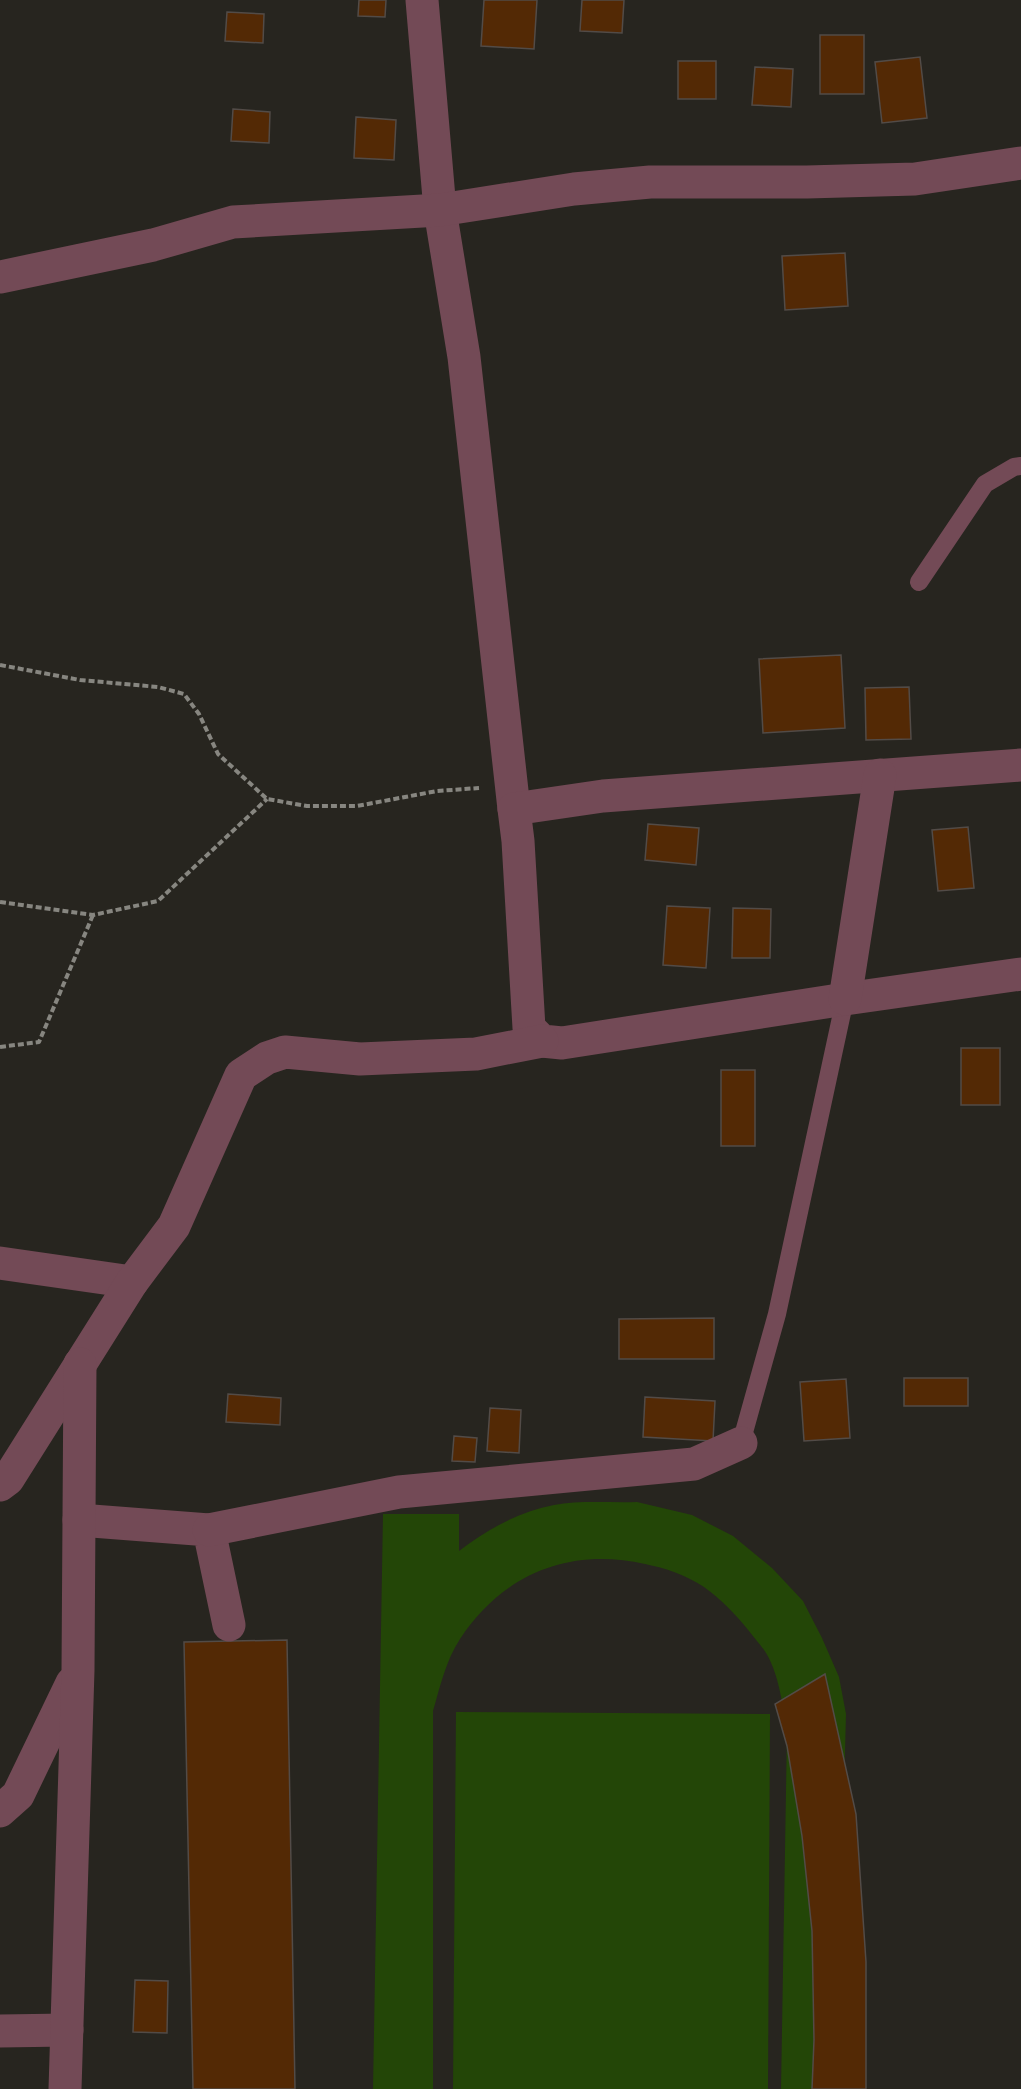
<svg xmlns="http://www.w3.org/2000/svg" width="1021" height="2089" viewBox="0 0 1021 2089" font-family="'IBM Plex Serif',serif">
<rect width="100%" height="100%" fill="#27251f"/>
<g fill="#234607">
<path d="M637,1502L692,1515L733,1536L772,1568L803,1601L822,1638L839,1677L846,1714L836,2089H781L787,1731C783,1707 779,1674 766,1653C761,1645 754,1638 749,1631C736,1615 721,1599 704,1587C686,1575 665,1568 645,1564C569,1547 503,1574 460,1639C446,1660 440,1687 433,1711V2089H373L383,1514H459V1551C488,1529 518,1512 554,1505C579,1500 611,1503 637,1502Z"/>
<polygon points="456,1712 770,1714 768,2089 453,2089"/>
</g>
<g fill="#532905" stroke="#524b47" stroke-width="1.5">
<polygon points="359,0 386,0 385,17 358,16"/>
<polygon points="484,0 537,0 534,49 481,46"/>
<polygon points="582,0 624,0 622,33 580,31"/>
<polygon points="227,12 264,14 263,43 225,41"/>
<rect x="820" y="35" width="44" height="59"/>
<polygon points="920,57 927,118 882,123 875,62"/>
<rect x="678" y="61" width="38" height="38"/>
<polygon points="755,67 793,69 791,107 752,105"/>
<polygon points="233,109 270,112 269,143 231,141"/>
<polygon points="356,117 396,120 394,160 354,158"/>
<polygon points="845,253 848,306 785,310 782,256"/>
<polygon points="841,655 845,728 763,733 759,659"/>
<polygon points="909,687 911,739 866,740 865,688"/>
<polygon points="648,824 699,828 696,865 645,860"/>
<polygon points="968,827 974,888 938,891 932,830"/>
<polygon points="667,906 710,908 706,968 663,965"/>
<polygon points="733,908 771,909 770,958 732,958"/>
<rect x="961" y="1048" width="39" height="57"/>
<rect x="721" y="1070" width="34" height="76"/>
<polygon points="714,1318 714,1359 619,1359 619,1319"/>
<rect x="904" y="1378" width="64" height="28"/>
<polygon points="846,1379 850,1438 804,1441 800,1382"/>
<polygon points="228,1394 281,1398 280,1425 226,1422"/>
<polygon points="645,1397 715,1401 713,1441 643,1437"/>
<polygon points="490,1408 521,1410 519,1453 487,1451"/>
<polygon points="454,1436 477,1438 475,1462 452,1461"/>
<polygon points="287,1640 295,2089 193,2089 184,1642"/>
<polygon points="825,1674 856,1814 866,1962 866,2089 812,2089 814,2040 812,1931 802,1836 787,1746 775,1704"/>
<polygon points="135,1980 168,1981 167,2033 133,2032"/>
</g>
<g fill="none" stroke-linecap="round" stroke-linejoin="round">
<g stroke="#878680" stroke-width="4" stroke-dasharray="6 3" stroke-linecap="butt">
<polyline points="0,665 80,680 158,687 184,694 199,714 218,754 267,799 307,806 357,806 437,791 479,788"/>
<polyline points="0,902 93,915 158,901 267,799"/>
<polyline points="0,1047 39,1042 93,915"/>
</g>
<g stroke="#734a56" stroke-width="18">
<polyline points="919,582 985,484 1014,467 1021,466"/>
<polyline points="741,1443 777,1314 845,999"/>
</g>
<g stroke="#734a56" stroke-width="33">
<polyline points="422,0 440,210 464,357 514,809"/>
<polyline points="0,277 153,245 233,222 440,210 574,189 650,182 807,182 915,179 1021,163"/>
<polyline points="1021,765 603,796 514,809 518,841 529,1028 542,1041 562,1043 845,999 1021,974"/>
<polyline points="845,999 880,775"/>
<polyline points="0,1263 132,1282"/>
<polyline points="0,1485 8,1479 132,1282 174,1226 241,1075 267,1058 285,1052 360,1059 476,1054 542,1041"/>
<polyline points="79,1520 209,1530 229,1625"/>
<polyline points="209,1530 399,1492 694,1464 741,1443"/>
<polyline points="0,1811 18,1795 72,1683"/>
<polyline points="0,2031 67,2030"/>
<polyline points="65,2089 78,1670 80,1364"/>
</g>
</g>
</svg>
